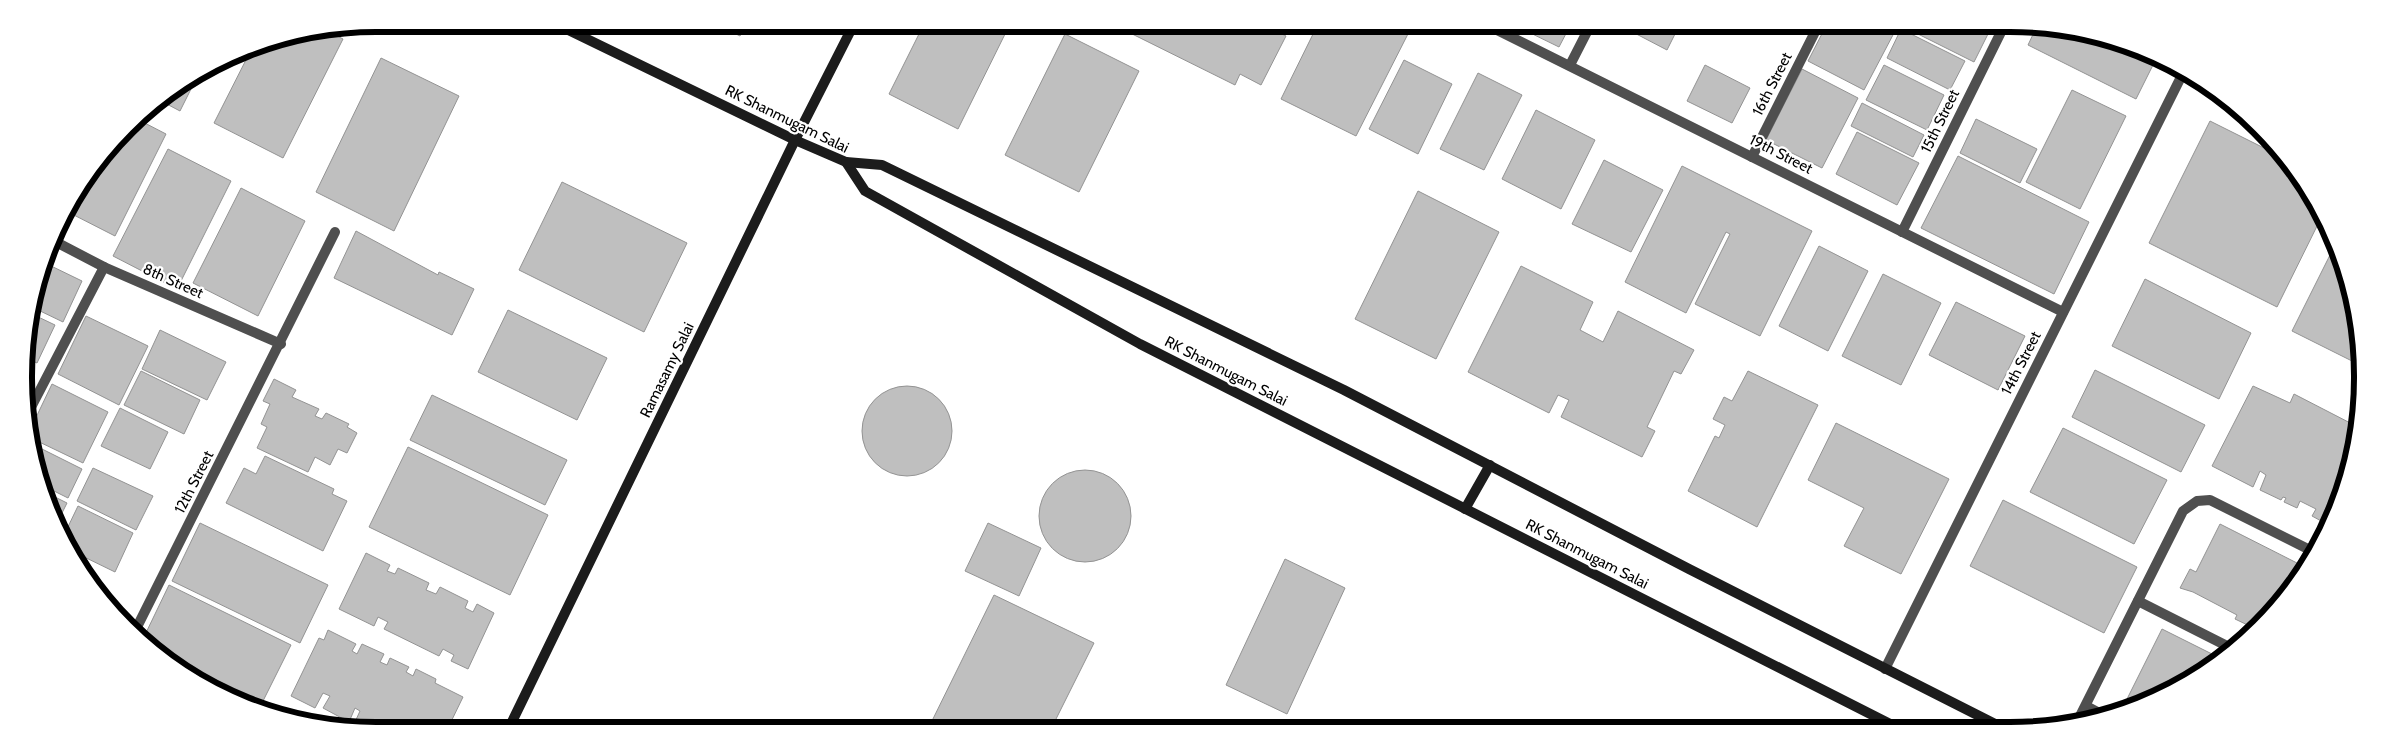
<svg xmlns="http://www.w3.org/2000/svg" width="2387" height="754" viewBox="0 0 2387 754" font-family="Cabin,sans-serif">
<rect width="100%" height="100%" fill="#fff"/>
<g fill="#bfbfbf" stroke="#939393">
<polygon points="716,24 746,24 740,36"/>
<polygon points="924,24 1010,24 958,129 889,94"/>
<polygon points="1112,24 1262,24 1286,36 1261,85 1240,74 1235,85"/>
<polygon points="1318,24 1398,24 1410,30 1356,136 1281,99"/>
<polygon points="1512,24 1571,24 1559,47"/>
<polygon points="1622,24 1680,24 1667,50 1621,26"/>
<polygon points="1827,24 1875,24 1894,33 1864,90 1808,61"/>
<polygon points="1916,24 1993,24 1974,62 1912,31"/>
<polygon points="2037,26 2079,31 2145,51 2157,57 2136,99 2028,45"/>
<polygon points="324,29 343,39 283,158 214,123 252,48 308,30"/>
<polygon points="1901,29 1965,61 1950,90 1887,58"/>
<polygon points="1065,34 1139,71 1079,192 1005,155"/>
<polygon points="381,58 459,96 394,231 316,192"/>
<polygon points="1404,60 1452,84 1418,154 1369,129"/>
<polygon points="1705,65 1750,88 1732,123 1687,101"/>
<polygon points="1884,65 1944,95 1927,130 1866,100"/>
<polygon points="1802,69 1858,98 1822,168 1766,140"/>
<polygon points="1478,73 1522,95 1484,170 1440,149"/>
<polygon points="196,79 180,111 161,101"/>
<polygon points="2072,90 2126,116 2080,209 2026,182"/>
<polygon points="1862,103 1924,135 1913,157 1851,126"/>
<polygon points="1536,110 1595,140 1561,209 1502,179"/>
<polygon points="137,119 166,134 115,236 66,211 97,162"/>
<polygon points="1976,119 2037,149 2020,183 1960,153"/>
<polygon points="2210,121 2286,159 2304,181 2322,216 2277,307 2149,243"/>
<polygon points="1857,132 1919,163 1897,205 1836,174"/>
<polygon points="168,149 231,181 177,289 113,256"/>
<polygon points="1958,156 2089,222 2054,294 1921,228"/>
<polygon points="1604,160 1663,190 1631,252 1572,224"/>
<polygon points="1682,166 1812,231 1760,336 1695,304 1730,234 1726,232 1686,313 1625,282"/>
<polygon points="562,182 687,243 644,332 519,270"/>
<polygon points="241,188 305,221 258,316 193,283"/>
<polygon points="1418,191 1499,232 1436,359 1355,319"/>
<polygon points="356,231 438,275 439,272 474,289 452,335 334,278"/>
<polygon points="1819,246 1868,271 1828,351 1779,326"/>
<polygon points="2332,251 2341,255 2357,308 2362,366 2292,331"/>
<polygon points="47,264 82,281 63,322 34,308"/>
<polygon points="1521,266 1593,302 1580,330 1603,342 1618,311 1694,350 1681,374 1674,371 1647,427 1655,431 1642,457 1561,417 1569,400 1558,395 1549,413 1468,372"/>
<polygon points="1883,274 1941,303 1901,385 1842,356"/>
<polygon points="2145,279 2251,333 2219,399 2112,346"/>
<polygon points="1956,302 2025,336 1998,390 1929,355"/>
<polygon points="508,310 607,358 577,420 478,372"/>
<polygon points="32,314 55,325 37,363 26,358 27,331"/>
<polygon points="86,316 148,346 119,405 58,374"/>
<polygon points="160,330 226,362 207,400 142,369"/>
<polygon points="2095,370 2205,425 2181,472 2072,417"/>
<polygon points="141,371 200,400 184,434 124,405"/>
<polygon points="1748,371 1818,405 1757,527 1688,491 1715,436 1719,438 1725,425 1713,419 1724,397 1732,401"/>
<polygon points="274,379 296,390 292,397 319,409 315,416 322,419 326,413 349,424 347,427 357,433 347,453 338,449 330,465 315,457 308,472 257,448 267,427 261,424 270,404 263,401"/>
<polygon points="52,384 108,412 83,463 31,438 30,430"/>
<circle cx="907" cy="431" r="45"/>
<polygon points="2253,386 2290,403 2294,394 2358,427 2356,446 2329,518 2326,517 2323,522 2312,516 2316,509 2300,501 2297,508 2284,502 2286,498 2283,497 2281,500 2260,490 2266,475 2260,471 2253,487 2212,466"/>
<polygon points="432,395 567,460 545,505 410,440"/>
<polygon points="120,408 168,432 150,469 101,446"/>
<polygon points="1836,423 1949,479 1901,574 1844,546 1864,508 1808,480"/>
<polygon points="2063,428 2167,480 2134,544 2030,492"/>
<polygon points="32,444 82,469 68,498 44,486 36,468"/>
<polygon points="408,447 548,515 510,595 369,527"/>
<polygon points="265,456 334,489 332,494 347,501 323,551 226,503 244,468 256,474"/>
<polygon points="93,468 153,496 136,530 77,501"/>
<circle cx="1085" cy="516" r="46"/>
<polygon points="47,493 67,503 59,519"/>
<polygon points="2003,500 2137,567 2104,633 1970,566"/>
<polygon points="78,506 133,533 115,572 74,552 65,533"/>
<polygon points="200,523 328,585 300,643 172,581"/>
<polygon points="988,523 1041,548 1019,596 965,571"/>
<polygon points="2220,524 2297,563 2300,559 2308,563 2256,629 2235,619 2237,615 2193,592 2180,588 2190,569 2196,572"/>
<polygon points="366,553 390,565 387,571 395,574 398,568 429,583 426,590 436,594 440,587 468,601 465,608 473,612 477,604 494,613 468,669 451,661 454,655 443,649 439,656 384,629 388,622 378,617 374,626 339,609"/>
<polygon points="1285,559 1345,588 1287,714 1226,685"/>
<polygon points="169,585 291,645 259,709 247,705 181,671 143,639"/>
<polygon points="994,595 1094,643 1051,729 928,729"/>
<polygon points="2162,629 2218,657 2166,694 2129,705 2125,703"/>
<polygon points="328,630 356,644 352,651 357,654 362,644 384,654 380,662 387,665 390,658 409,667 406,672 413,676 416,669 436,679 435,683 463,697 447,730 386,730 387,727 381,724 378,730 372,730 355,722 360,711 355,708 349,722 323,708 330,696 323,693 315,708 291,696 319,638 324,640"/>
</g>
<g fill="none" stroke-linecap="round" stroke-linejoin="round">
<g stroke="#4f4f4f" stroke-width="10">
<polyline points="1485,24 2063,312"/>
<polyline points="1570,65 1591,24"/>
<polyline points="1752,157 1819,24"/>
<polyline points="1902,232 2005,24"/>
<polyline points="54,241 104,267 281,344"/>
<polyline points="27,415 104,267"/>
<polyline points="2138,601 2231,648"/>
<polyline points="134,633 335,232"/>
<polyline points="1885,669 2184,71"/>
<polyline points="2086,706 2101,714"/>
<polyline points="2078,720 2183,511 2197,501 2210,500 2316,553"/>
</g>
<g stroke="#1c1c1c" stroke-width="10">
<polyline points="556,24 795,140 846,162 865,191 1140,344 1896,727"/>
<polyline points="846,162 882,165 1344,390 1689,569 2001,727"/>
<polyline points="1465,509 1490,465"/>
<polyline points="508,730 795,140 854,24"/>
</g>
</g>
<g text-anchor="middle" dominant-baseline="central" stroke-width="4.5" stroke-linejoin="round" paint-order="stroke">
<g font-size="15" fill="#000" stroke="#fff">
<text transform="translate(1772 84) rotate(-63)">16th Street</text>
<text transform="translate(787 119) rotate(26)">RK Shanmugam Salai</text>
<text transform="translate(1940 121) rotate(-64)">15th Street</text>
<text transform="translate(1781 154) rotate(27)">19th Street</text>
<text transform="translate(173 281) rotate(24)">8th Street</text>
<text transform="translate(2021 363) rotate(-63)">14th Street</text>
<text transform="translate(667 370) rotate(-64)">Ramasamy Salai</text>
<text transform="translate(1226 371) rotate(27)">RK Shanmugam Salai</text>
<text transform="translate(194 482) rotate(-63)">12th Street</text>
<text transform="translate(1587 554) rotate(27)">RK Shanmugam Salai</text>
</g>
</g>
<path d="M0 0H2387V754H0ZM376 32H2010A344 344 0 0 1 2354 376V378A344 344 0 0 1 2010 722H376A344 344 0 0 1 32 378V376A344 344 0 0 1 376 32Z" fill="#fff" fill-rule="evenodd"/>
<path fill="none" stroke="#000" stroke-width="6" d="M376 32H2010A344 344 0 0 1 2354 376V378A344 344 0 0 1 2010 722H376A344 344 0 0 1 32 378V376A344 344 0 0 1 376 32Z"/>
</svg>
